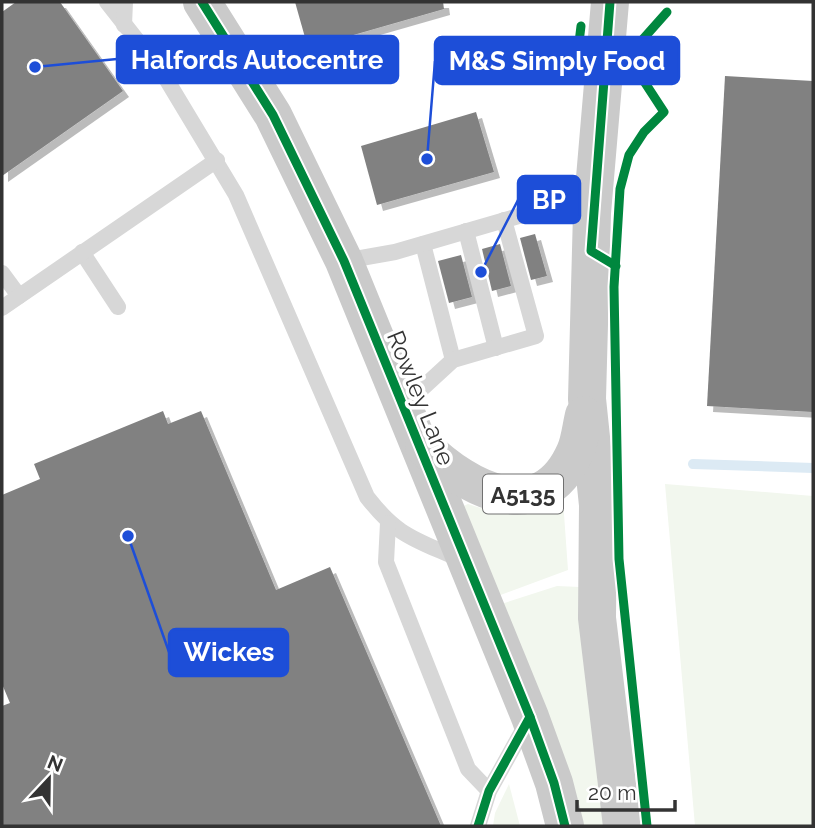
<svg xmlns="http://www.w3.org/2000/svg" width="815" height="828" viewBox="0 0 815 828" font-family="Raleway,sans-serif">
<defs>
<filter id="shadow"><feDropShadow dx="6" dy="6" stdDeviation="0" flood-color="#0004"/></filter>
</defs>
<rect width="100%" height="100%" fill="#fff"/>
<g fill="#f2f7ee">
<polygon points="665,484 813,496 813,826 695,826"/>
<path d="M563,500L568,570L495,597L459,508L468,504C502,516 529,512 563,500Z"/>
<polygon points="557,586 580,587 605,826 580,826 498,605"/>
<polygon points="509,784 520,826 493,826 495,813"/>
</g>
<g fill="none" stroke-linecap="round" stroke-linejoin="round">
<polyline stroke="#dceaf4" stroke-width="10" points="693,464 813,468"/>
</g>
<g fill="#818181" filter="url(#shadow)">
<polygon points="16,2 60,2 123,91 2,176 2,12"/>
<polygon points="295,2 443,2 444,9 308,48"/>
<polygon points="725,76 813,81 813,412 707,406"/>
<polygon points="476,112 494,172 377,205 361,146"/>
<polygon points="535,234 547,276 531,280 520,238"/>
<polygon points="500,244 511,286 492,291 482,249"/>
<polygon points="461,255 472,297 449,303 438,261"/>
<polygon points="163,411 168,424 201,411 276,590 330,567 441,826 2,826 2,706 10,703 2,684 2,495 40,479 34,464"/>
</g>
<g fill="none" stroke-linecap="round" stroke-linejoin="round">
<g stroke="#d7d7d7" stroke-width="16">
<path d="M107,2L162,72L236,195L367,497C398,537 415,539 459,559"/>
<polyline points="124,25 125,2"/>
<polyline points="466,231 496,348"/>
<polyline points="423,244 453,360"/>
<polyline points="82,252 118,307"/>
<polyline points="344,261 395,252 529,213 592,213"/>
<polyline points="2,273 19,296"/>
<polyline points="2,308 217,160"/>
<polyline points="404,405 453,360 536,336 504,220"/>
<polyline points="388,523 386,562 468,769 489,791"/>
<polyline points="478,826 489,791 528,721"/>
</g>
<g stroke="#cacaca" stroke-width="38">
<polyline points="202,2 273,115 344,261 530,717 554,783 565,826"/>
<polyline points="610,2 592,213 587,399 598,505 597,618 622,826"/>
<path d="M424,447C467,489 541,529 575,452C580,441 581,427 584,415"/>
</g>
<g stroke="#fff" stroke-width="13">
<g id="cycleway">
<polyline points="202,2 273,115 344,261 530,717 554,783 565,826"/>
<polyline points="610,2 591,251 616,266"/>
<polyline points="581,26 577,59 634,66"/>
<polyline points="478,826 489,791 530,717"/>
<polyline points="647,826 619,559 614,287 620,189 629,155 644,132 664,112 634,66 643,39 667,12"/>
</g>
</g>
<use href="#cycleway" stroke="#00873e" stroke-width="9"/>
</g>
<g text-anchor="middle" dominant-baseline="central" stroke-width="7" stroke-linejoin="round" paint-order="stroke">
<rect fill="#fff" stroke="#707070" stroke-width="2" x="483" y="474.5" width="80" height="39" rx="5"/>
<g font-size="23" font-weight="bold" fill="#333">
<text x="523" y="494">A5135</text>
</g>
<g font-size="24" fill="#333" stroke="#fff">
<text transform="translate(421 398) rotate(68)">Rowley Lane</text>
</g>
</g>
<path fill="none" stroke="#1d4ed8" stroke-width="2.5" d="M35 67L117 59M427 159L435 61M481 272L518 200M128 536L169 652"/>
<g fill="#1d4ed8" stroke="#fff" stroke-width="2.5">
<circle cx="35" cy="67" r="7"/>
<circle cx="427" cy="159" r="7"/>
<circle cx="481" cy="272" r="7"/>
<circle cx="128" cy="536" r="7"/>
</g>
<g fill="#1d4ed8" stroke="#1d4ed8" stroke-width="2.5">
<rect x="117" y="36" width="281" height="47" rx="7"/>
<rect x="435" y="37" width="244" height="47" rx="7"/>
<rect x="518" y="176" width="62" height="47" rx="7"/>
<rect x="169" y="629" width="119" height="47" rx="7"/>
</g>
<g font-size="26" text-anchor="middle" font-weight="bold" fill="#fff">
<text x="257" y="69">Halfords Autocentre</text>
<text x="557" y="70">M&amp;S Simply Food</text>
<text x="549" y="209">BP</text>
<text x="229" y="661">Wickes</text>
</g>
<rect width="815" height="828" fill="none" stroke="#333333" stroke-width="7"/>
<g transform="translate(49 779) rotate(22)" stroke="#ffffff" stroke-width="5" paint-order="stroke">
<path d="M0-5L12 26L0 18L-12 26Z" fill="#333333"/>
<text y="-10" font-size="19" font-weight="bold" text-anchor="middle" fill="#333333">N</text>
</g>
<path d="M577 800v10h98v-10" fill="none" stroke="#333333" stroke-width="3.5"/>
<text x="588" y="800" font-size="21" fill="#333333" stroke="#ffffff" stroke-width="5" paint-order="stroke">20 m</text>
</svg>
